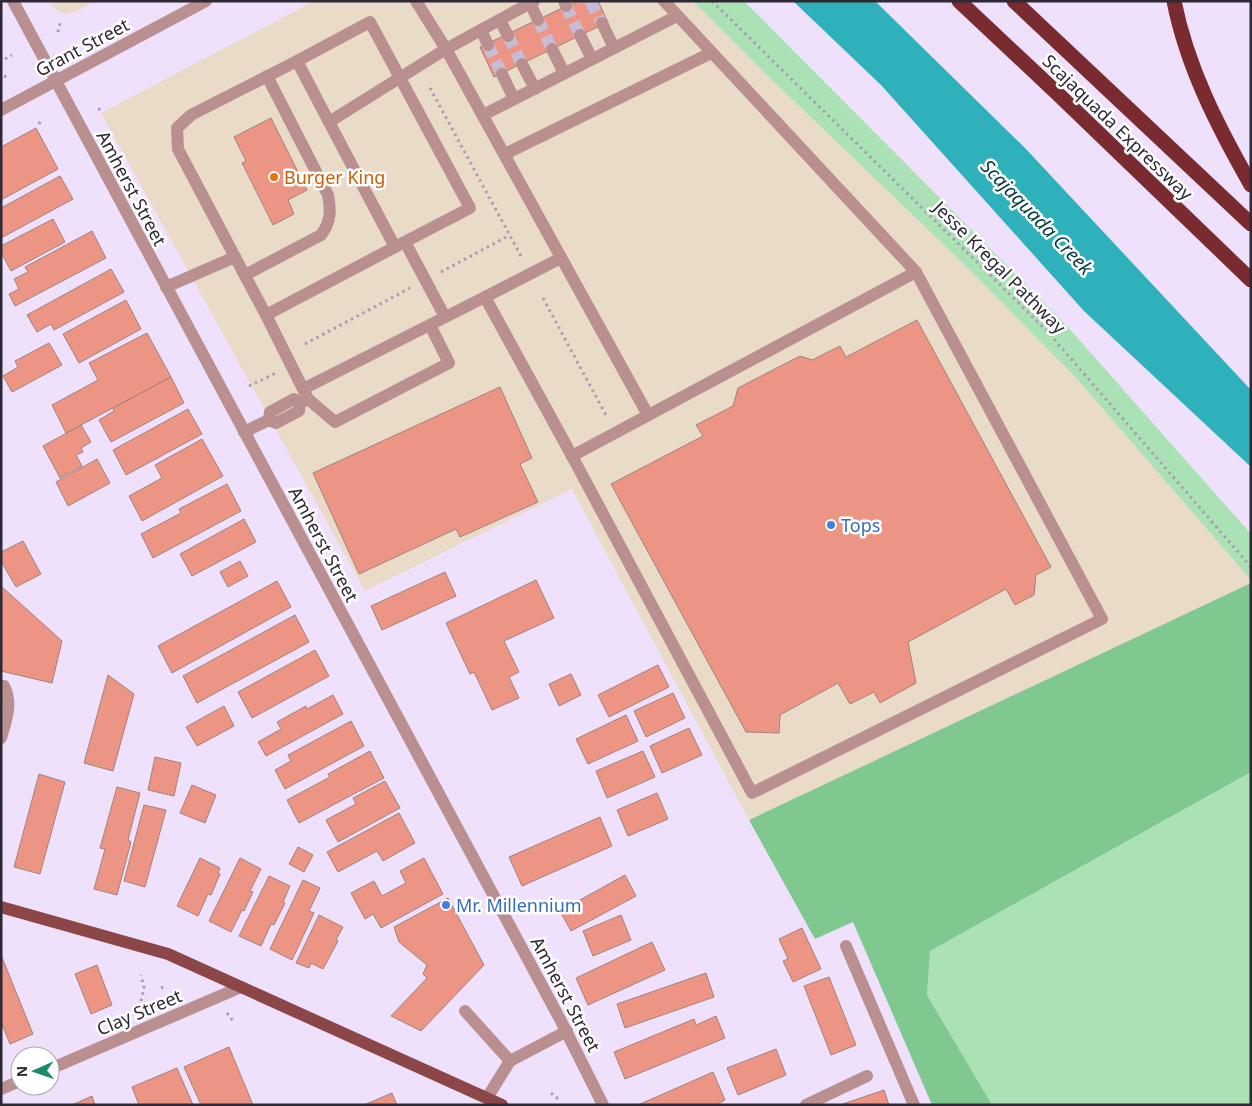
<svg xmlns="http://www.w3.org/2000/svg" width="1252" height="1106" viewBox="0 0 1252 1106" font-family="'Noto Sans',sans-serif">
<rect width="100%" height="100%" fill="#efe0fc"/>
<g fill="#e9dbc8">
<polygon points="50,1 95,1 77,11 65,14 54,8"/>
<polygon points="314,1 693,1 769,77 969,269 1078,380 1251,580 1251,583 749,820 572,489 365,591 101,113"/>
</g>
<g fill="#aae2b5">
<polygon points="693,1 744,1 1066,325 1251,534 1251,580 1078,380 969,269 769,77"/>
<polygon points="1251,772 1251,1105 992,1105 927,995 930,951"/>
</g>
<polygon fill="#7fc890" points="1251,583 1251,772 930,951 927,995 992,1105 932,1105 853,922 815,939 749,820"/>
<polygon fill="#2eb1ba" points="793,1 875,1 1025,148 1251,390 1251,467 1084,311 881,85"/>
<g fill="#ec9585" stroke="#a2827b">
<polygon points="577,1 598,1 608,22 494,77 480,47"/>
<polygon points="271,118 307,190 288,200 294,214 273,225 242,163 246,161 234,137"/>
<polygon points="36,128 58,169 1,200 1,147"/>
<polygon points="60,176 73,199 1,238 1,208"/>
<polygon points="53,219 65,242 11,271 1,252 1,246"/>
<polygon points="92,231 106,258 15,306 9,294 19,289 14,279 28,272 25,267"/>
<polygon points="111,269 124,292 54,330 51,324 37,332 27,315"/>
<polygon points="126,300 141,329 79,363 63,334"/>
<polygon points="917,320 1051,567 1036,575 1034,595 1015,605 1006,589 908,642 916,683 880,703 874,692 850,704 838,683 780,715 779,733 746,732 611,484 703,436 696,425 733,406 738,388 800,356 812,360 840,346 846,357"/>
<polygon points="147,333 171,377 66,433 52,405 98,380 89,363"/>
<polygon points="49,343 62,365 12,392 3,376 18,367 15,361"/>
<polygon points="171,377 184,403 111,442 99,420 114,411 113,408"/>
<polygon points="500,387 532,458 520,464 538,502 460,537 456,529 359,574 313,473"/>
<polygon points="188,409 202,434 126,475 113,450"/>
<polygon points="81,425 91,442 81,448 83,452 76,455 82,466 60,478 43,446"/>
<polygon points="202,439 223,476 142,521 129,496 162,478 155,465"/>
<polygon points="97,459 110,483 68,506 56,482"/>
<polygon points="227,484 241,511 153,558 141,534 181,513 179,509"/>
<polygon points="244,519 256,542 192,576 180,554"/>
<polygon points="23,541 41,574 16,587 1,561 1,552"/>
<polygon points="240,561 248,576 228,587 220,572"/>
<polygon points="445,572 456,596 382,630 371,606"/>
<polygon points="536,580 554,618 504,641 519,672 509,677 519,698 492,710 474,672 470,674 446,623"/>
<polygon points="277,581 291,607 172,673 158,646"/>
<polygon points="1,586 62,641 52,683 1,671"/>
<polygon points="295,615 309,642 197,703 183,676"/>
<polygon points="315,650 329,676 252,718 238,692"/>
<polygon points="658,665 669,687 609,717 598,695"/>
<polygon points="571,674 581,695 559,706 549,684"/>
<polygon points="108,675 134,694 113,771 84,763"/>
<polygon points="673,693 685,718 646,737 634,711"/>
<polygon points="333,695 343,714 266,756 258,742 281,729 277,722 306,706 307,709"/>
<polygon points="224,706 234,726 197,746 186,727"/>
<polygon points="626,715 638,741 588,764 576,739"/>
<polygon points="351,721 364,746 285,789 275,770 291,761 288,755"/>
<polygon points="689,728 702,755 662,773 650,746"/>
<polygon points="370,751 384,778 299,823 287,800 330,777 328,774"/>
<polygon points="643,751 655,777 607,798 596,771"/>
<polygon points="155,757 181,763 174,796 148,790"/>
<polygon points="39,774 65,782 40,874 14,867"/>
<polygon points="385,781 400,808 338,842 326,820 356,804 353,798"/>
<polygon points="192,785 216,795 205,823 180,813"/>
<polygon points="117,787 140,793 128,840 131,842 117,895 94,889 105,849 100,848"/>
<polygon points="657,793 668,819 628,836 617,810"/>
<polygon points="144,805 166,810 145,887 124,881"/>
<polygon points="399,813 415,843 383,861 377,851 338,872 327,852"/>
<polygon points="600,817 612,846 522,886 509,857"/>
<polygon points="298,847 313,855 304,872 289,864"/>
<polygon points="200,858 220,868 218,873 220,874 211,895 208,894 198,916 177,906"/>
<polygon points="240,858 261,869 250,891 253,892 244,911 242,910 231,932 209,921"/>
<polygon points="424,858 443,894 381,928 373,914 365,919 351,893 374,881 382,896 406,883 400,871"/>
<polygon points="625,875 636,896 571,931 560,911"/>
<polygon points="269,876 290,886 283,902 285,903 274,925 271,924 261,946 239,936"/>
<polygon points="303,880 320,888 309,911 314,913 292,960 270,949"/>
<polygon points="448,898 484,965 421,1031 391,1016 427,978 423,974 427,965 399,942 394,927"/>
<polygon points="319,915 343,927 336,940 338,941 323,969 311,963 309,968 296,963"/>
<polygon points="621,915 631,940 593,956 583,931"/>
<polygon points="802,928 821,969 793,982 783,961 788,959 779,939"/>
<polygon points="652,942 665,970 588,1005 576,978"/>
<polygon points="1,955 33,1034 10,1044 1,1022"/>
<polygon points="97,965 112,1005 91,1014 75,974"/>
<polygon points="706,973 714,997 625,1028 617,1004"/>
<polygon points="829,977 856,1045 831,1055 804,986"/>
<polygon points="716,1016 725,1038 625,1079 614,1052 694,1019 696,1025"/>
<polygon points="229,1047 253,1105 201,1105 184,1067"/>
<polygon points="776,1049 786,1075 738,1095 727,1068"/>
<polygon points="177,1068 193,1105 139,1105 132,1087"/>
<polygon points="713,1072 725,1100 716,1105 638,1105"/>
<polygon points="884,1090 889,1105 840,1105"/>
<polygon points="392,1093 397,1105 364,1105"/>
<polygon points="92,1096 95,1105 72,1105"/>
</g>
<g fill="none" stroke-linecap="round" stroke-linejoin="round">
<g stroke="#c8bbd4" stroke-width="12" stroke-dasharray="12 6" stroke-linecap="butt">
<polyline points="590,1 602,23"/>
<polyline points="566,6 580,35"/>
<polyline points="538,20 552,49"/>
<polyline points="508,36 522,64"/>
<polyline points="488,45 502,74"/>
</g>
<g stroke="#a89db3" stroke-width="3" stroke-dasharray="2.5 4" stroke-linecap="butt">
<polyline points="712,1 1047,331 1251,567"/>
<polyline points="58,32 60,23"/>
<polyline points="5,59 12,55"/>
<polyline points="4,76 9,78"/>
<polyline points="430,88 521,256"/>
<polyline points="98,109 102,110"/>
<polyline points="39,124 41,119"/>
<polyline points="441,272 510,235"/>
<polyline points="543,298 607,417"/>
<polyline points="305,344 410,288"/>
<polyline points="249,386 276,373"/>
<polyline points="161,988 166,986"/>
<polyline points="141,1001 144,988 141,975"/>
<polyline points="227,1013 234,1022"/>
<polyline points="551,1093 558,1099"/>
</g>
<g stroke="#b9908f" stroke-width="12">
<polyline points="13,1 561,1021 603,1105"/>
<polyline points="416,1 446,49 648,415"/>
<polyline points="564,1 566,6"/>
<polyline points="530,3 538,20"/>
<polyline points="500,20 508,36"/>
<polyline points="602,23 614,48"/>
<polyline points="481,30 488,45"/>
<polyline points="580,35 592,59"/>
<polyline points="552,49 564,73"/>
<polyline points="297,61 370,22 470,208 395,247"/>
<polyline points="522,64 535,89"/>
<polyline points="502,74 514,99"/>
<polyline points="1,110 206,1"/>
<polyline points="483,115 677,16"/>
<polyline points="505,154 711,53"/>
<polyline points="405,242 445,317"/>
<polyline points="235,257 266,315"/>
<path d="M245,275L321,235C331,222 331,210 328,195L267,76"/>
<polyline points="166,287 235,257 178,149 177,128 191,115 297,61 329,122"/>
<polyline points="485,297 561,258"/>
<polyline points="303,389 266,315 395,247 329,122 446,49 534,1"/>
<polyline points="308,399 335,422 449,363 430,325"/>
<polyline points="300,403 308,399 303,389 485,297 572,456 916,272 664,1"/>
<polyline points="269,420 270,412 294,399 300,403"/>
<polyline points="269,420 276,423 299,411 300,403"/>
<polyline points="244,432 269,420"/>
<polyline points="572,456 752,793 1102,619 916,272"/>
<path d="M1,686H4C13,703 6,721 1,738"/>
<polyline points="846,946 914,1105"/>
<polyline points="465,1011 510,1061"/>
<polyline points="50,1069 241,987"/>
<polyline points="1,1089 20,1081"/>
<polyline points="487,1098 510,1061 567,1031"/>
<polyline points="806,1105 867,1076"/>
</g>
<polyline stroke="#8b4748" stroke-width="12" points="1,907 168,954 502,1105"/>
<g stroke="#792b2f" stroke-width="15">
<polyline points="959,1 1059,95 1251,280"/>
<polyline points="1014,1 1251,224"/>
<path d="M1174,1C1187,67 1218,127 1251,185"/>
</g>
</g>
<circle fill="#e8710a" stroke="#fff" stroke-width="2" cx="274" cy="177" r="5"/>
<g fill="#3f7fe0" stroke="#fff" stroke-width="2">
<circle cx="831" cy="525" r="5"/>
<circle cx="446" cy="905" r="5"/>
</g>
<g text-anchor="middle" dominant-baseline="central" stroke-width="5" stroke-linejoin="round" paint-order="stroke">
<g font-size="18" fill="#2e2934" stroke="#fff">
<text transform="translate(82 47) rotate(-28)">Grant Street</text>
<text transform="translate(1118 127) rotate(44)">Scajaquada Expressway</text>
<text transform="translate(132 188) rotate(62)">Amherst Street</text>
<text transform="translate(1000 267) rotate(45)">Jesse Kregal Pathway</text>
<text transform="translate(324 544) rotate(62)">Amherst Street</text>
<text transform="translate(566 994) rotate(62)">Amherst Street</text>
<text transform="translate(139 1012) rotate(-23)">Clay Street</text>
</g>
<g font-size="18" fill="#c56008" stroke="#fff" text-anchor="start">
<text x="284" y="177">Burger King</text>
</g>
<g font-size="18" fill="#366cbe" stroke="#fff" text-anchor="start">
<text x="841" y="525">Tops</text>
<text x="456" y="905">Mr. Millennium</text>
</g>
<g font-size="19" font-style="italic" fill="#003a3e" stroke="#fff">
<text transform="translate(1037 217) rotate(46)">Scajaquada Creek</text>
</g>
</g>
<rect width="1252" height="1106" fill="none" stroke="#2e2934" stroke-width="5"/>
<g transform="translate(35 1071) rotate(268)"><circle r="24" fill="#ffffff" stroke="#aba9ae"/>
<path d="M0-4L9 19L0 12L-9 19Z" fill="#1b8b6a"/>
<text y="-8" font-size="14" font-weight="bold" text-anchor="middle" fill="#2e2934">N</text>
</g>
</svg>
